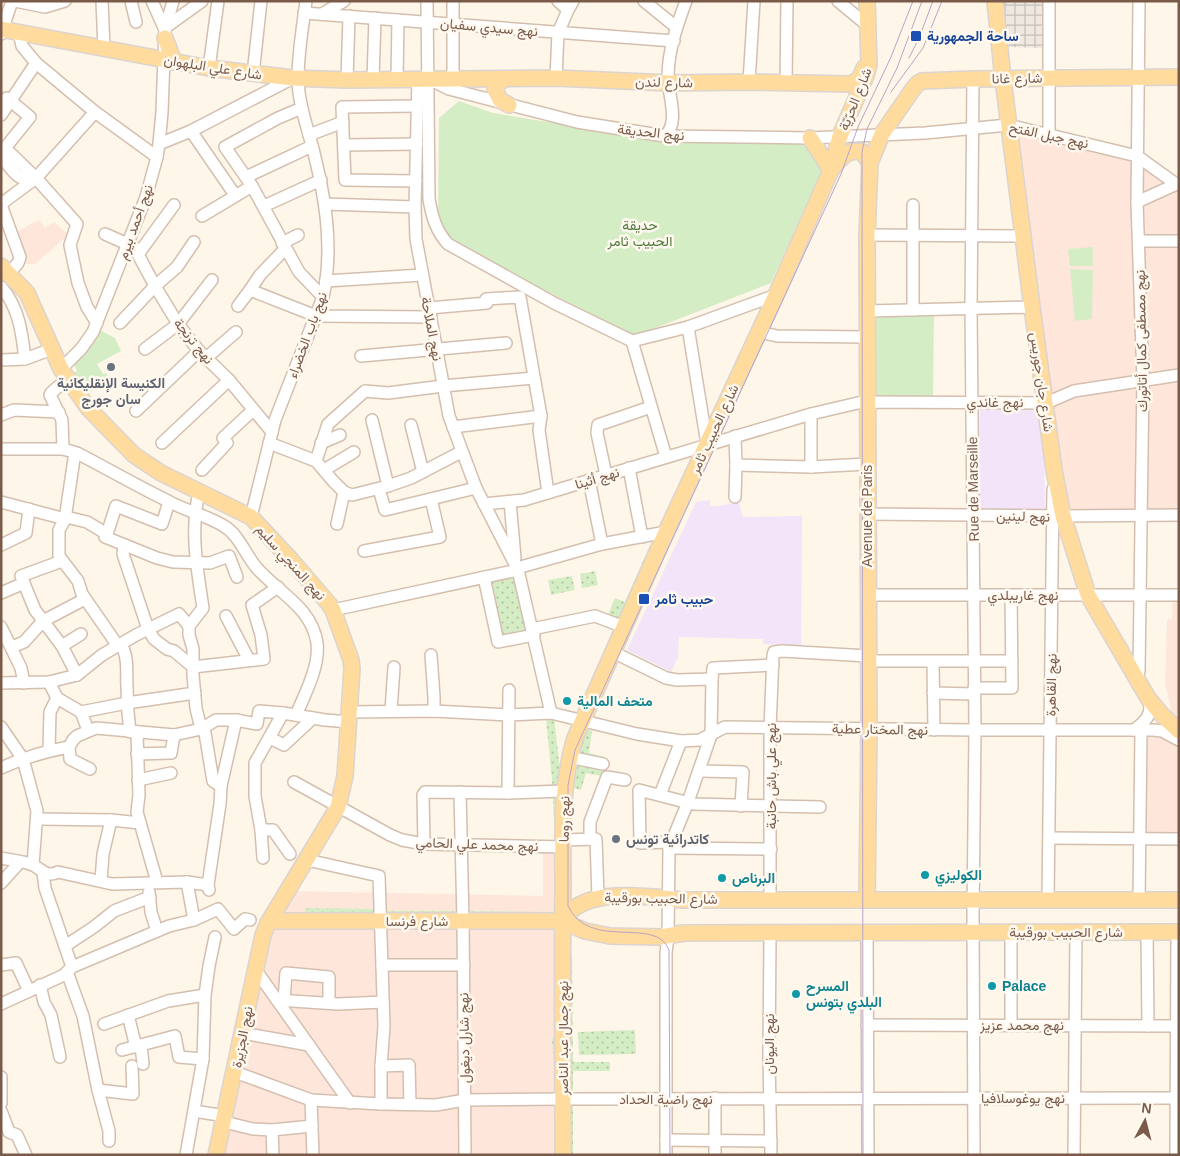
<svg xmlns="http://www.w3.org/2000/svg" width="1180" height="1156" viewBox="0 0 1180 1156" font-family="Helvetica,Vazirmatn,sans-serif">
<defs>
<pattern id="industrial-grid" width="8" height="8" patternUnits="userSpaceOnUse" patternTransform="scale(1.25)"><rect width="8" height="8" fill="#eee8e1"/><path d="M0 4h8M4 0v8" fill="none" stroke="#c6bfb8"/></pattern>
<pattern id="grass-dots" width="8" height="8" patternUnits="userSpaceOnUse" patternTransform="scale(1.25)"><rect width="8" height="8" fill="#d5edc5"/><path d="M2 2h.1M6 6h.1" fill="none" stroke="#b2c3a2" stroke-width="1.8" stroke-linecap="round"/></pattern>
</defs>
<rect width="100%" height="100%" fill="#fef6e8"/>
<g fill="#fee6db">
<polygon points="1004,130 1137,161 1165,182 1179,174 1179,513 1071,511 1061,470"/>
<polygon points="39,220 45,228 54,222 68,235 35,264 25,264 18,231"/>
<polygon points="1179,592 1179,837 1143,836 1145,733 1171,710 1165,683 1167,620 1172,619 1173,598"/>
<polygon points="566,840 567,1155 209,1155 250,964 285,891 543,896 543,848"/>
</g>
<polygon fill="url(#industrial-grid)" points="1002,1 1044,1 1044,48 1009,47"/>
<g fill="#f3e4fa">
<polygon points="980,408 1039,409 1044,431 1045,511 979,510"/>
<polygon points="710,500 710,506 720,506 738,501 743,517 802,516 801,646 763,644 763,639 679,637 678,657 671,672 627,650 696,502"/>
</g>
<g fill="url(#grass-dots)">
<polygon points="650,545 657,548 625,622 608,615 615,598 625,602"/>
<polygon points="518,571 531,633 499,640 486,578"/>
<polygon points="595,571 598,585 582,588 580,574"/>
<polygon points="572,576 575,590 551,595 548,580"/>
<polygon points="554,717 561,779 561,822 554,821 552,780 546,718"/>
<polygon points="585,729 592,731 589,753 605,757 601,776 586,773 581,790 573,788"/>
<polygon points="305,908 374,909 374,915 305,913"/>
<polygon points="383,911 456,911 456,919 383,918"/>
<polygon points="467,911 556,912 556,919 467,919"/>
<polygon points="555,956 572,956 573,1062 610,1062 610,1071 573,1071 573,1155 555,1155 556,1093 552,1039 559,1027"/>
<polygon points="635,1030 636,1054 579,1055 578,1032"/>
</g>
<g fill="#d5edc5">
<polygon points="459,101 493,113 664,141 808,143 823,168 771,283 635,336 462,248 450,238 445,230 438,214 439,118"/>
<polygon points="1093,247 1093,266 1070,266 1068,249"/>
<polygon points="1070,269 1093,270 1092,319 1075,321"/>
<polygon points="934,314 933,396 872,397 872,315"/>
<polygon points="98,329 115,338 121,351 97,364 103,374 106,373 112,381 81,396 68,375 77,371 72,360"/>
</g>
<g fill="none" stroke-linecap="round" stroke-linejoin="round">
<g stroke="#d4bfaf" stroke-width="14">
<g id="minor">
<polyline points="15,1 45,7 65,1"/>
<polyline points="102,1 104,49"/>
<polyline points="131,1 136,22"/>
<polyline points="152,1 165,30"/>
<path d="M427,1L429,199C432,217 436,231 448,244L554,303L632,341L688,327L776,295"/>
<polyline points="558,1 568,10"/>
<polyline points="644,1 676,27"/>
<polyline points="838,1 867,25"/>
<polyline points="1049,1 1049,134"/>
<polyline points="304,13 674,41"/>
<polyline points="322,14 344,1"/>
<polyline points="166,27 202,1"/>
<polyline points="19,32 22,46 36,63 95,112 157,157"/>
<polyline points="1,34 12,1"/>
<polyline points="209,68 218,1"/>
<polyline points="253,74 261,1"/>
<polyline points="556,78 558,33 568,10 573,1"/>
<polyline points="373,79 375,18"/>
<polyline points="397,79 398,20"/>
<polyline points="418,79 415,207 416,239 449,416 476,488 518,570 551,713"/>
<polyline points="453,79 453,1"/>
<polyline points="973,79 971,309 975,730 973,915 974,1155"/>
<polyline points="347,80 349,16"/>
<polyline points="431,80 449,89 577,122 665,136 810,138 925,133 1008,125 1137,156 1176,184"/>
<polyline points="749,82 754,1"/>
<polyline points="786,83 787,1"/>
<polyline points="1,104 7,98 30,117 5,148 36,178 1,204"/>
<polyline points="302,108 278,118 225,147 252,186 299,272 323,297"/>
<polyline points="1,115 36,63"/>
<polyline points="191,131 235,195"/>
<polyline points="309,135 343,122"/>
<path d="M665,136C680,122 668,95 668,77C668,51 677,25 686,1"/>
<polyline points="159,144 191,131 293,78"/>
<polyline points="344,145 417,144"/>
<path d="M1,154C6,162 14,176 24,179C27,181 32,179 36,178L77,224L70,245L78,283L87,307L97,323"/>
<polyline points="246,177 312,146"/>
<polyline points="36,178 95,112"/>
<polyline points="416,181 345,180 342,107 417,106"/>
<polyline points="1137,202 1179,183"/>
<polyline points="325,204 415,207"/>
<polyline points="1,205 20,257 18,263 9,273"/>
<polyline points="913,205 913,310"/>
<polyline points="264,206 321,180"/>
<polyline points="202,216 252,186"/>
<polyline points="105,234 134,247 155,286 178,324 199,351 229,380 272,432"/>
<polyline points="867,235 1023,236"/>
<polyline points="1139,241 1179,241"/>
<polyline points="282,243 298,235"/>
<polyline points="139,253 174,205"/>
<polyline points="326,281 422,275"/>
<path d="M1,287C19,307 22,333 25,359"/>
<polyline points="250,290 260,275 285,249"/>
<polyline points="238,306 250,290 316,316 431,317"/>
<polyline points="429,308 487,303 486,299 520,297 541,416 539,430 548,493"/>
<polyline points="868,311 1032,307"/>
<polyline points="120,323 155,286 177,267 194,242"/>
<polyline points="688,327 707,444"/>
<polyline points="759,332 777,336 868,337"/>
<polyline points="632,341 666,457"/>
<polyline points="145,349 178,324 212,280"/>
<polyline points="361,356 506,343"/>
<polyline points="206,358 236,332"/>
<polyline points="1,360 25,359 52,349"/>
<polyline points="61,369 81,349 93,332 146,197 157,157 159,144 162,112 165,30 173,1"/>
<polyline points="136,411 199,351"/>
<polyline points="1,415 14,410 59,412"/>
<polyline points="372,420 388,486"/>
<polyline points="411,425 423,472"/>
<polyline points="453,427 541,416"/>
<polyline points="162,443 229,380"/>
<polyline points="269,443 316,461 333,481 344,492 352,495 388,486 411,478 461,452"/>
<polyline points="321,443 340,435"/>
<path d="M1,449H63L77,453C108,469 137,486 168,501C186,511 206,515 224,526C239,535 245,554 256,567C277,592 312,607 317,643C320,666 305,694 296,715"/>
<polyline points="63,449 62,420 50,395 51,393 67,379"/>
<polyline points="74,459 65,519 59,530 59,556 78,581 82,594 118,646"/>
<polyline points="316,461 328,424 365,391 388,393 443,386 534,378"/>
<polyline points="736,465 811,467 867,464"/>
<polyline points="811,467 811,414"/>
<polyline points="629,468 642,537"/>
<polyline points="202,470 227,443 223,438 253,410"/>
<polyline points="324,470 354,452"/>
<polyline points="606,475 597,433 598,425 651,407"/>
<polyline points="589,480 602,544"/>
<polyline points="379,489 385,510 476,488"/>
<path d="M199,492C190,532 197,568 203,608L189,626V635L193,649V675L196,708L201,729L205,733L213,781L221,786"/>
<polyline points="735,497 736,465 735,436"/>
<polyline points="1,502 65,519"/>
<polyline points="510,502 515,558"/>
<polyline points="484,504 524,500 811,414 862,402 1046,403 1074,391 1179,375"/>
<polyline points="867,514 1063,516 1179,515"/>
<polyline points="66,517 87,522 107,534 105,537 157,558 173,562 210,563 229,556 237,577"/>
<path d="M251,517L275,420L323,297C334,247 325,197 313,149C307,126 298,102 298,78C298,53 303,25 306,1"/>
<polyline points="337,524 344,492"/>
<polyline points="107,534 116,506 162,524 169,502"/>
<polyline points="1,545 26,533 29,509"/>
<polyline points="124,546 123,554 148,629 154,639 167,649 174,651 193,667 264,659 261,635 252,605 278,587"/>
<polyline points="364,551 440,537 431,499"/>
<polyline points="62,561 21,576 35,610 62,646 77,675"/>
<polyline points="517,568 602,544 666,532"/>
<polyline points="484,577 498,642 534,635"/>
<polyline points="1,593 24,583"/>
<polyline points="868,595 1179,595"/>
<polyline points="333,610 518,570"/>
<polyline points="226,616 249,660"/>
<polyline points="1,627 21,668 24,683"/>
<polyline points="532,629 595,616 624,627"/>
<path d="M121,644C129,658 126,672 127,687C127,702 128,717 130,732"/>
<polyline points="62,646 81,634"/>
<polyline points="12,647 24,642 43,621 85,599"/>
<polyline points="613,652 666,678 677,680 712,679"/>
<polyline points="431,655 434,697 434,711"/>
<polyline points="868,661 1012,661"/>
<polyline points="933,662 934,730"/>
<polyline points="1137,681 1139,671 1143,380 1137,202 1139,1"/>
<polyline points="49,682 57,698 81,712 88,730"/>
<polyline points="1,683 49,682 77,675 102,655 136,635 179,614 189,626"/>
<polyline points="974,688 1012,688 1011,595"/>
<polyline points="933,693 974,694"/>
<polyline points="391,711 394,667"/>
<polyline points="81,712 127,703 195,693"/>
<polyline points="350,712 434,711 509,715 551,713 637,734 681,741 700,740 725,727 975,730 1153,730 1162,731 1179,740"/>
<polyline points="1,727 23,759 37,811 33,865"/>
<path d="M1134,730C1145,722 1154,714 1148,699"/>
<polyline points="137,732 139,795 137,812 157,882"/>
<polyline points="270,738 284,745 313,718"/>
<polyline points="49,750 50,712 57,698"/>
<polyline points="137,754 171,753 174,735"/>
<polyline points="569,757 603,764"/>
<path d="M1,768C23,758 46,751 69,747"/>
<polyline points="90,769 70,759 69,747 73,740 77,736 96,728 174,735 201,729 216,720 236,720 257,724 259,711 283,713"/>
<polyline points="700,771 743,772 741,806"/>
<polyline points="138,780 171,773"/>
<polyline points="294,782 390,835 402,840 424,844 563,847"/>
<polyline points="460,792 463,921 465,1155"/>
<polyline points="508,793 509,690"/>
<polyline points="660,795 681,741"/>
<polyline points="38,819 111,820 140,823"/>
<polyline points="261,830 273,830 290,854"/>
<polyline points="1049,838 1179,839"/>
<polyline points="590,839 590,822 607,777 625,780"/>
<polyline points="563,840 596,839 598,897"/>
<polyline points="671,842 640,843 639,790 693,804 820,807"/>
<polyline points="424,844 423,795 425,792 508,793 564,791"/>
<polyline points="669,848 771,849"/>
<path d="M1,858C11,860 24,861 33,865C41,869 47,878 58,872L112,884L187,882L208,885"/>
<polyline points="263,858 261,830 255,796 255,763 283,713 325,720 350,722"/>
<polyline points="307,860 379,876 384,1026 381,1066 381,1104"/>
<polyline points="43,873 45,888 72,967"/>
<polyline points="101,881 103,854 111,820"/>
<polyline points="187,882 194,920"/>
<polyline points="1,883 20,862"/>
<polyline points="209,890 208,885 220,804 221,786 236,720"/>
<polyline points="149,892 151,912 157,931"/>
<polyline points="770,899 770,728 773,655 774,652 782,651 868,656"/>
<polyline points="1048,900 1053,489"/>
<polyline points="1139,900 1141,731"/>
<polyline points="867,932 868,1155"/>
<polyline points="1147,932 1148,1026"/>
<polyline points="1011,933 1011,1025"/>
<polyline points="770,934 769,1060 771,1155"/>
<polyline points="65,946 94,927 114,911 150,897"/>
<polyline points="1,965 16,963 29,991"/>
<polyline points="382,965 464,965"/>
<polyline points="255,969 350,1103"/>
<polyline points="67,972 83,1016 98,1090 109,1131 109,1141"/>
<polyline points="40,985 44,1002 51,1015 60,1057"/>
<polyline points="277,1000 338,1004 383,1002"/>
<polyline points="284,1000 286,973 329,977 329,1003"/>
<polyline points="1,1004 64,975 72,967 169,926 194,920 218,909 234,929 245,919 250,920"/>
<polyline points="128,1015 136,1047"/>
<polyline points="104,1024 168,1001 205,995"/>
<polyline points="867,1025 1177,1026"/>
<polyline points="242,1033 309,1045"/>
<polyline points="141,1045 143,1064"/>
<polyline points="122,1050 175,1036 179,1057 203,1059"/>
<polyline points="381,1066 409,1065 410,1104"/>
<polyline points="235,1072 311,1100 381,1104 436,1105 465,1100 563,1099 1179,1098"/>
<polyline points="1,1077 1,1103"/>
<polyline points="98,1090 133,1094 132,1066"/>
<polyline points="311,1100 313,1155"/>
<polyline points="1,1111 9,1132 17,1135 26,1155"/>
<polyline points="194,1111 225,1116"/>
<polyline points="224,1122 253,1129 272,1130 312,1126"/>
<polyline points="272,1130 273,1155"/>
<polyline points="666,1140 771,1141"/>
<polyline points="186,1155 203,1059 205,995 209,966 215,937"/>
<polyline points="666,1155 666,953 668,936 669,848 688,802 711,735 712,679 713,668 773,665"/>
<polyline points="715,1155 715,1098"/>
<polyline points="1074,1155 1076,932"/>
<polyline points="1176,1155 1177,932"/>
</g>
</g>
<g stroke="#dcd4d0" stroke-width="18">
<g id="major">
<polyline points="995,1 1003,79 1032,307 1054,470 1063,516 1088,595 1148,698 1162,715 1179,731"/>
<path d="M1,29L209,68L293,78L347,80L556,78L669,83L749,82L850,84C858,81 861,77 864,68"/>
<polyline points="165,38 174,62"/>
<polyline points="505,79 498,83 495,90 500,100 509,105"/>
<path d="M810,138L831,170C840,159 847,148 862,152L870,163"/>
<polyline points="1,266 27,293 61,369 88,408 134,455 161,473 251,517 292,561 329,604 333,610 351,660 352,669 345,776 338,807 268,923 263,935 216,1155"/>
<polyline points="867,900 869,729 867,235 870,163 882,134 913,89 917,84 922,81 973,79 1179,77"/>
<polyline points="271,921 562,921 585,931 610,936 660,937 684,933 1179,932"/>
<path d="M562,921C584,885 648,897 684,900H1179"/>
<path d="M563,1155C563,1066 562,978 563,889C563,838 560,787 575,738L666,532L776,295L831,170L840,136L866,76L869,65L867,1"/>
</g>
</g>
<use href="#minor" stroke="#fff" stroke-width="11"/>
<use href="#major" stroke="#ffdc9e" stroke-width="15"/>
<g stroke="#b9a4c9" stroke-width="1">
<polyline points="909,58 919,38 933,1"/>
<polyline points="891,92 923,48 942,1"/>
<path d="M670,1155L669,950C656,915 590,952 568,906V785L575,750L841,174L858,127L891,57L913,1"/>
<polyline points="863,1155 862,152 867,129 897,68 922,1"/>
</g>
</g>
<g fill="#1a4fb4" stroke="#fff9f0" stroke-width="2">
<rect x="910" y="30" width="12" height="12" rx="2.5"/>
<rect x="638" y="593" width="12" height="12" rx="2.5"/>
</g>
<g fill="#6b7280" stroke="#fff9f0" stroke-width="2">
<circle cx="111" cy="367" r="5"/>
<circle cx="616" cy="839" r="5"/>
</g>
<g fill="#0f9aa8" stroke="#fff9f0" stroke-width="2">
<circle cx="567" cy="701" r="5"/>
<circle cx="925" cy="875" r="5"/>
<circle cx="722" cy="878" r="5"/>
<circle cx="992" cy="986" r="5"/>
<circle cx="796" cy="994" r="5"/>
</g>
<g text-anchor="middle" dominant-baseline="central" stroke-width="5" stroke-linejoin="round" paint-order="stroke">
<g font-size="14" fill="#7a5b4a" stroke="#fff9f0">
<text transform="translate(489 27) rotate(5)">نهج سيدي سفيان</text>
<text transform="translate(213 67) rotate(9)">شارع علي البلهوان</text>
<text transform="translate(1017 78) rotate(-1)">شارع غانا</text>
<text transform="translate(664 82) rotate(1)">شارع لندن</text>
<text transform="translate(855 99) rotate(-68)">شارع الحرّيّة</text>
<text transform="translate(651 132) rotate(6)">نهج الحديقة</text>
<text transform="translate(1049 135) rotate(12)">نهج جبل الفتح</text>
<text transform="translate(135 222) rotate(-70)">نهج أحمد بيرم</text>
<text transform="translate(432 329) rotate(79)">نهج الملاحة</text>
<text transform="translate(307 335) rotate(-70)">نهج باب الخضراء</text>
<text transform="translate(194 341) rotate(51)">نهج ترنجة</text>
<text transform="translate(1141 341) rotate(-91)">نهج مصطفى كمال أتاتورك</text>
<text transform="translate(1042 382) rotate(82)">شارع جان جوريس</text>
<text x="995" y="402">نهج غاندي</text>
<text transform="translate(714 429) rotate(-65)">شارع الحبيب ثامر</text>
<text transform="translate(597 478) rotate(-17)">نهج أثينا</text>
<text transform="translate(973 489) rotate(-91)">Rue de Marseille</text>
<text transform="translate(867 516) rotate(-90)">Avenue de Paris</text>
<text transform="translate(1023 516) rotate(1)">نهج لينين</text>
<text transform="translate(291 562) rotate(48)">نهج المنجي سليم</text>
<text x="1023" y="595">نهج غاريبلدي</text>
<text transform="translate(1051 685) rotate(-89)">نهج القاهرة</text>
<text transform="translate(880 729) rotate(1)">نهج المختار عطية</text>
<text transform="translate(771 776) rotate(-90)">نهج علي باش حانبة</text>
<text transform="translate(564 819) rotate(-89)">نهج روما</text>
<text transform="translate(477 844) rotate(2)">نهج محمد علي الحامي</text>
<text transform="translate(661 898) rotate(1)">شارع الحبيب بورقيبة</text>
<text x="417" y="921">شارع فرنسا</text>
<text x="1066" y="932">شارع الحبيب بورقيبة</text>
<text x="1022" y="1025">نهج محمد عزيز</text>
<text transform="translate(242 1037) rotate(-79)">نهج الجزيرة</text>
<text transform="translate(464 1038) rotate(-91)">نهج شارل ديغول</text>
<text transform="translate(563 1038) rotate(-90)">نهج جمال عبد الناصر</text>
<text transform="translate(769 1044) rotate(-90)">نهج اليونان</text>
<text x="1023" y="1098">نهج يوغوسلافيا</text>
<text x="666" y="1099">نهج راضية الحداد</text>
</g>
<g font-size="14" font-weight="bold" fill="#164399" stroke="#fff9f0" text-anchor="start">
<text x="927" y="36">ساحة الجمهورية</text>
<text x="655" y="599">حبيب ثامر</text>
</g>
<g font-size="14" fill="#4f7a3e" stroke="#fff9f0">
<text x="640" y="225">حديقة<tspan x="640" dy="16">الحبيب ثامر</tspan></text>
</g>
<g font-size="14" font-weight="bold" fill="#5b616d" stroke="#fff9f0">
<text x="111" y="383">الكنيسة الإنقليكانية<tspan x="111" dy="16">سان جورج</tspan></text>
<text x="626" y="839" text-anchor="start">كاتدرائية تونس</text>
</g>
<g font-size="14" font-weight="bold" fill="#0d838f" stroke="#fff9f0" text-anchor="start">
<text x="577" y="701">متحف المالية</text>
<text x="935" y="875">الكوليزي</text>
<text x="732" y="878">البرناص</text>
<text x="806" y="986">المسرح<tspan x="806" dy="16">البلدي بتونس</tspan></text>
<text x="1002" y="986">Palace</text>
</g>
</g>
<rect width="1180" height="1156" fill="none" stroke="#7a5b4a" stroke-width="5"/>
<g transform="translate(1145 1121) rotate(7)" stroke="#fff9f0" stroke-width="4" paint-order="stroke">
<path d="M0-4L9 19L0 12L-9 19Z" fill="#7a5b4a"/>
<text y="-8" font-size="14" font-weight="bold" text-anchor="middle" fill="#7a5b4a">N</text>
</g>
</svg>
